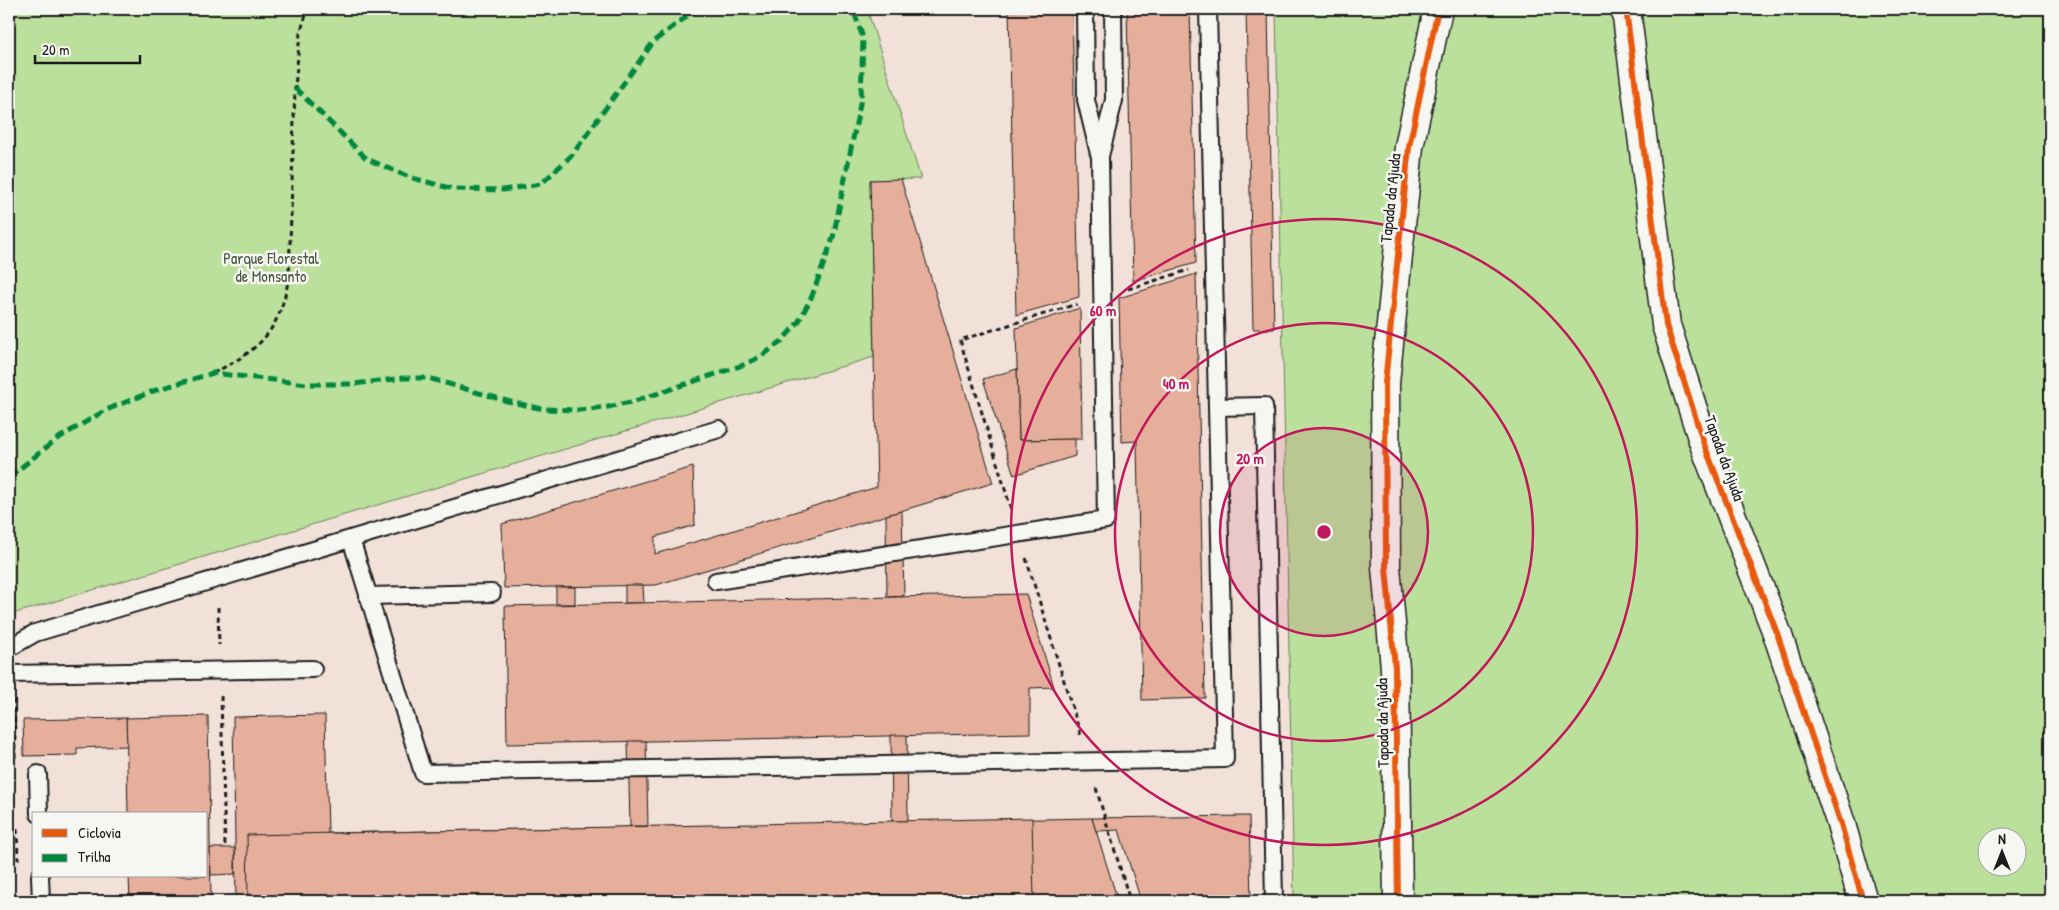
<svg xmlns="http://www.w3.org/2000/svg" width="2059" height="910" viewBox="0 0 2059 910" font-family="'Patrick Hand',sans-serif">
<rect width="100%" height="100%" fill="#f6f6f2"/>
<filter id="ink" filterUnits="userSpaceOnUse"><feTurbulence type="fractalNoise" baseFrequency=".02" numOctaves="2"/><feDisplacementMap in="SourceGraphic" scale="10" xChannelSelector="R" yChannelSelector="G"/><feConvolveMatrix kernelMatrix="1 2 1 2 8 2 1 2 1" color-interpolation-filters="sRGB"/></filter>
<g filter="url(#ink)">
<path fill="#f1e1d8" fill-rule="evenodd" d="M823,9H1282L1301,901H9V603ZM34,814H206V876H34Z"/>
<g fill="#bae09b" stroke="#6b7e5c" fill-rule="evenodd">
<polygon points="9,9 867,9 921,179 870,180 874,357 9,615"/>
<path d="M1276,9H2050V901H1294ZM1986,838H2016V868H1986Z"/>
</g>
<g fill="#e6af9b" stroke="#1c1c1c">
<polygon points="1009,9 1072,9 1079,297 1016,315"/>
<polygon points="1127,9 1190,9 1196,263 1133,281"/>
<polygon points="1238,9 1268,9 1274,329 1253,329 1246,10 1238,10"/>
<polygon points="901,179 993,483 656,585 504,588 502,524 693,467 695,525 655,537 655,554 877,487 870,180"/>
<polygon points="1196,274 1205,698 1142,700 1137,441 1122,442 1119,298"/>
<polygon points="1080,308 1082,439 1019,440 1016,328"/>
<polygon points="1017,369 1019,440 1075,439 1075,456 1014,475 983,379"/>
<polygon points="902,511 904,596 887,597 886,515"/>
<polygon points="625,585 643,585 644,603 625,603"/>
<rect x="556" y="587" width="19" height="17"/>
<polygon points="1026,594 1054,687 1030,688 1030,733 507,744 505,606"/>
<polygon points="325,715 328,833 1092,818 1118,901 366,901 366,899 236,901 233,717"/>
<polygon points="208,716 211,901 130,901 129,876 206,876 206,814 128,814 126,718"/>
<polygon points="126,718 127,746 77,748 77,755 24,756 23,720"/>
<polygon points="891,735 907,735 908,821 892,821"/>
<polygon points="628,741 646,741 648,826 630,826"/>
<polygon points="1249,816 1251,901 1141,901 1119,830 1096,831 1092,818"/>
<polygon points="1032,818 1034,901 248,901 247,835"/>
<polygon points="210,848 235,848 235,874 211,875"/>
</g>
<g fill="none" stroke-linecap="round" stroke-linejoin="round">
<g stroke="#1c1c1c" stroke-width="20">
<g id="lane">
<polyline points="1085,9 1086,100 1099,154"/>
<polyline points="1217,407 1264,406 1274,901"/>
<polyline points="351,539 423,773 1225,759 1208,9"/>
<polyline points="716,581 1106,520 1100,156 1114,100 1113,9"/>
<polyline points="368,596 492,593"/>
<polyline points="9,648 35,633 719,429"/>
<polyline points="9,674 313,669"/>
<polyline points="38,774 39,814"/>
<polyline points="40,876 41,901"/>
</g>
</g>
<g stroke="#1c1c1c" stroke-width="31">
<g id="street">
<polyline points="1626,9 1666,325 1704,444 1777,633 1841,824 1863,901"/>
<polyline points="1398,901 1395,668 1386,567 1385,383 1409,147 1438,9"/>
</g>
</g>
<g stroke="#1c1c1c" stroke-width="3" stroke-dasharray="5 4" stroke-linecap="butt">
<polyline points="1128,289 1189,270"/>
<path d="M213,373C262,349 280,330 289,276L295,88L300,33L308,9"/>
<polyline points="1011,509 960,340 1077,304"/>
<polyline points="1026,558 1081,736"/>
<polyline points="218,607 219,645"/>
<polyline points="221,696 225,848"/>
<polyline points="14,699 15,760"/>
<polyline points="1096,788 1130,901"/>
<polyline points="17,829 18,860"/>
</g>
<use href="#lane" stroke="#f6f6f2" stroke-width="16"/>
<use href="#street" stroke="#f6f6f2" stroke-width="28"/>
<g stroke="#00873e" stroke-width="5" stroke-dasharray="10 5" stroke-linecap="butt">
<polyline points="295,88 367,159 409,177 453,189 503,190 541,184 572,155 654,41 697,9"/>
<polyline points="9,477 57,439 106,410 156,390 213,373 307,384 354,384 403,378 428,378 507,401 543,409 578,410 608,407 635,401 743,365 762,356 782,341 799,321 812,296 833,238 861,99 863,38 853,9"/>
</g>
<g stroke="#f6f6f2" stroke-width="9">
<g id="cycleway">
<polyline points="1626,9 1666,325 1704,444 1777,633 1841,824 1863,901"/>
<polyline points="1398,901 1395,668 1386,567 1385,383 1409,147 1438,9"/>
</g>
</g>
<use href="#cycleway" stroke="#e8590c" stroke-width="6"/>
</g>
</g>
<circle cx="1324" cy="532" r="104" fill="#c2185b" fill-opacity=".12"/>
<g fill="none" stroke="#c2185b" stroke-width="2.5">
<circle cx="1324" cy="532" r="104"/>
<circle cx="1324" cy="532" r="209"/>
<circle cx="1324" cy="532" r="313"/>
</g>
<g text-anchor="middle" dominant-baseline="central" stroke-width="5" stroke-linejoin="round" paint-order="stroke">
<g font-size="16" fill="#1c1c1c" stroke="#f6f6f2">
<text transform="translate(1390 198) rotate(-84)">Tapada da Ajuda</text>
<text transform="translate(1725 458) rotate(70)">Tapada da Ajuda</text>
<text transform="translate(1382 723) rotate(-91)">Tapada da Ajuda</text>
</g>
<g font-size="16" fill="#4b5742" stroke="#f6f6f2">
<text x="271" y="258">Parque Florestal<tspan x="271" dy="18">de Monsanto</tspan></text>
</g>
</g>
<circle cx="1324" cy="532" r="8" fill="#c2185b" stroke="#f6f6f2" stroke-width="2.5"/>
<g font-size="15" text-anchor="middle" font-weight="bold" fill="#c2185b" stroke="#f6f6f2" stroke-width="5" stroke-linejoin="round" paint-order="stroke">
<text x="1103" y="316">60 m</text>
<text x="1176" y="389">40 m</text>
<text x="1250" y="464">20 m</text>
</g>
<rect width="2059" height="910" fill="none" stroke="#f6f6f2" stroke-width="30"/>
<rect x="15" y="15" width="2029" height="880" fill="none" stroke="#1c1c1c" stroke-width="2" filter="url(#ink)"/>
<rect x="32" y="812" width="175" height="65" fill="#f6f6f2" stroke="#9f9f9c"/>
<rect x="42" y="829" width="25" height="8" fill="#e8590c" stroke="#9f9f9c"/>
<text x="78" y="838" font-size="15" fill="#1c1c1c">Ciclovia</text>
<rect x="42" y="854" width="25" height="8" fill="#00873e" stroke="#9f9f9c"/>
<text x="78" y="862" font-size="15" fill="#1c1c1c">Trilha</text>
<g transform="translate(2002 852)"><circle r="24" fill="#f6f6f2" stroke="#9f9f9c"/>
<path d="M0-4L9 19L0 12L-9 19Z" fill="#1c1c1c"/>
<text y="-8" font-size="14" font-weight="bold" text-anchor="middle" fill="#1c1c1c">N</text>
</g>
<path d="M35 55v8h105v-8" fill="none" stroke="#1c1c1c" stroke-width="2.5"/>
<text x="42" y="55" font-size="15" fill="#1c1c1c" stroke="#f6f6f2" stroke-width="4" paint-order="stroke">20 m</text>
</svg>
